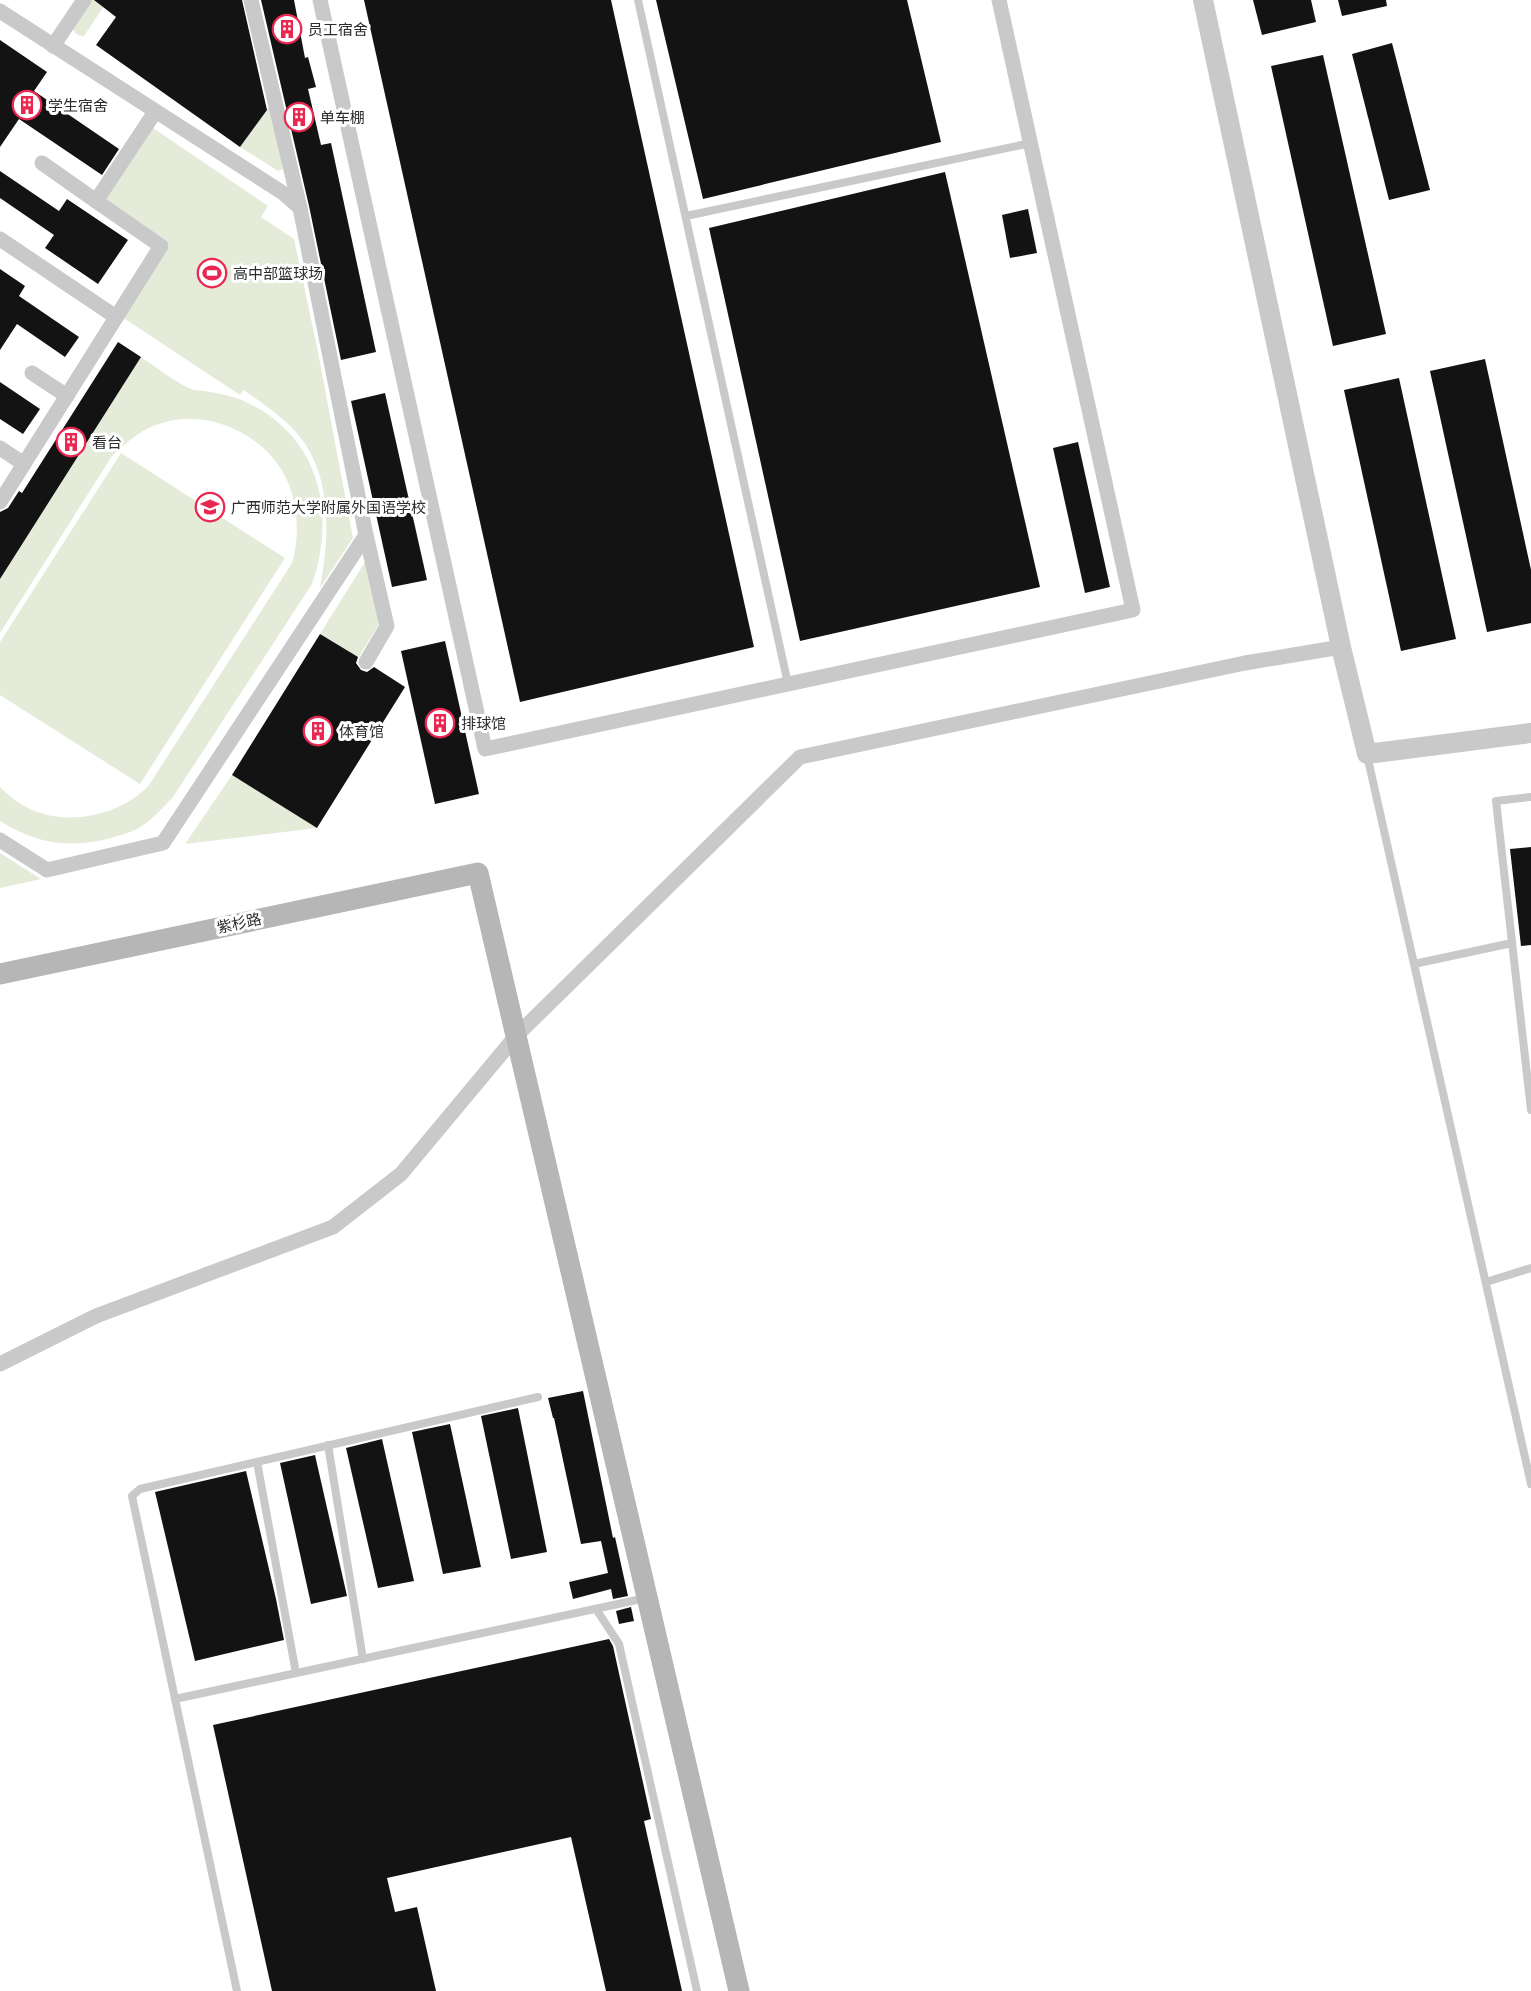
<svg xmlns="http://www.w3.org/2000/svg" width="1531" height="1991" viewBox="0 0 1531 1991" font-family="'PT Sans','Noto Sans SC',sans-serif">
<rect width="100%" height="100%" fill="#fff"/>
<g fill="#e5ebd9">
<path d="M91,0H108L84,36C77,36 75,34 73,28Z"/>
<polygon points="270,105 283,169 278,171 240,147"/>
<path d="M153,128L268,206L261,217L294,239L317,347L353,538L320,588C329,539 333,479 300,437C285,418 264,405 244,390L240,395L122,317L169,247L166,240L105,198Z"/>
<path d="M141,357C155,366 176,383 191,389C195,391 200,390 204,391C217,393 233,396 244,401C319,435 337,511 312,584L173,797C163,807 154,818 142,826C133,832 121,835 111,838C69,849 37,844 0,821V787C10,797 21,806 35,811C71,826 123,814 149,785L292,563C300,537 298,503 286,478C265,434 207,408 162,423C143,428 126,442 112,456L0,633V579Z"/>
<polygon points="121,453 285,558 140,784 0,695 0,642"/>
<polygon points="365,562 380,622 358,658 320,634"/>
<polygon points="232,775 317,828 185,844"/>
<polygon points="0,853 41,879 0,888"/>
</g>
<g fill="#131313">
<polygon points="94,0 242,0 267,110 240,147 96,45 116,17"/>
<polygon points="261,0 294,0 305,58 308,57 316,87 308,89 321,145 331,143 376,352 341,360 309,206"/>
<polygon points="364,0 611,0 754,647 520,702"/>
<polygon points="656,0 907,0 941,142 703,199"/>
<polygon points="1253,0 1311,0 1316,22 1262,35"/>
<polygon points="1338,0 1386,0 1387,6 1342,16"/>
<polygon points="0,40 47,72 34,91 119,149 102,175 19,119 0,147"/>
<polygon points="1392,43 1430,190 1389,200 1352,54"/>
<polygon points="1323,55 1386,334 1333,346 1271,66"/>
<polygon points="0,171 59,211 67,199 128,240 98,284 45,248 54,235 0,198"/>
<polygon points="945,172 1040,587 800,641 709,228"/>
<polygon points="1028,209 1037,253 1010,258 1002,215"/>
<polygon points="0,269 25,286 19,296 79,337 65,357 17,324 0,350"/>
<polygon points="118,342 141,357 0,579 0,512 8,508 19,491 22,493"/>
<polygon points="1485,359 1531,570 1531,623 1487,632 1430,371"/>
<polygon points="1399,378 1456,639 1401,651 1344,390"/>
<polygon points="0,382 40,409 23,434 0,419"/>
<polygon points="385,393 427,580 392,587 351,401"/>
<polygon points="1078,442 1110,587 1085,593 1053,448"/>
<polygon points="320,634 358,657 356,663 361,670 367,672 374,667 405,687 317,828 232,775"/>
<polygon points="445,641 479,794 435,804 401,651"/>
<polygon points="1531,847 1531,945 1521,946 1510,849"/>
<polygon points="583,1391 613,1538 615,1537 628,1596 613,1599 611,1589 573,1599 569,1582 608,1573 601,1541 581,1544 554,1418 553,1418 548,1398"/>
<polygon points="518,1408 547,1552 511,1559 481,1416"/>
<polygon points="450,1424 481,1567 443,1574 412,1432"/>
<polygon points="382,1439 414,1581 378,1588 346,1448"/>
<polygon points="315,1455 347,1596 311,1604 280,1463"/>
<polygon points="246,1471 276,1599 284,1640 195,1661 155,1492"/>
<polygon points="631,1607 634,1621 619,1624 616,1611"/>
<polygon points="609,1639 613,1646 651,1819 644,1821 682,1991 606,1991 571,1837 387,1878 395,1912 417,1907 436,1991 272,1991 213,1725"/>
</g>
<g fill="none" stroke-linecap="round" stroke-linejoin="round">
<g stroke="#c9c9c9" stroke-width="8">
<polyline points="638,0 788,684"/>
<polyline points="686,216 1031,143"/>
<polyline points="1367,755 1531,1484"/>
<polyline points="1531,797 1496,801 1531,1110"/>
<polyline points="1414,964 1512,943"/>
<polyline points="1486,1282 1531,1268"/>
<polyline points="328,1445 363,1659"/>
<polyline points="257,1462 296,1673"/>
<polyline points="596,1609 619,1644 697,1991"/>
<polyline points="175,1699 646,1598"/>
<polyline points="237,1991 132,1496 140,1489 538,1397"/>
</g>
<g stroke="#c9c9c9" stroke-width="15">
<polyline points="251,0 300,208"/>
<polyline points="320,0 485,749 1133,610 999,0"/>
<polyline points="0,11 283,193 300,208 366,535 163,843 47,870 0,840"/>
<polyline points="53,46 84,0"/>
<polyline points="42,163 96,201"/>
<polyline points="0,239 116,317"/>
<polyline points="32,373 67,396"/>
<polyline points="0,448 24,464"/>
<polyline points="0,502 161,246 96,201 155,112"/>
<polyline points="366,535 387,626 366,662"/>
<polyline points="0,1364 96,1316 333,1227 401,1174 516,1036 800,757 1245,663 1341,647"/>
</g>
<polyline stroke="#c9c9c9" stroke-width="20" points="1203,0 1341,647 1367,754 1531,733"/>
<polyline stroke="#b6b6b6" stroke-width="21" points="0,974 478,873 739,1991"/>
</g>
<defs>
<g id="building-ring" transform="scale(1.5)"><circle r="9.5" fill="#fff" stroke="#ea2750" stroke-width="1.5"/><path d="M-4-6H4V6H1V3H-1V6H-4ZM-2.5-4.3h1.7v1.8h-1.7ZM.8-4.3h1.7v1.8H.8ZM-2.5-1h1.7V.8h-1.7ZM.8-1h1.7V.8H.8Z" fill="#ea2750"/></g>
<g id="stadium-ring" transform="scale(1.5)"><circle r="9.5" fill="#fff" stroke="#ea2750" stroke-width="1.5"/><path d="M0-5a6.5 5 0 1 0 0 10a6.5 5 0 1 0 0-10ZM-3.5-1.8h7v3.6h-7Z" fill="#ea2750"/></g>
<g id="school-ring" transform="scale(1.5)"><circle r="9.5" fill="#fff" stroke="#ea2750" stroke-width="1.5"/><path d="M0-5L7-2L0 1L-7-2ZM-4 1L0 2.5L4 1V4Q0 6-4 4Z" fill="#ea2750"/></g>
</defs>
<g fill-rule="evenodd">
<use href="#building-ring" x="287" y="29"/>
<use href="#building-ring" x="27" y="105"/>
<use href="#building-ring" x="299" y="117"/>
<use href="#stadium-ring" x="212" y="273"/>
<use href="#building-ring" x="71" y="442"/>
<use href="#school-ring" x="210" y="507"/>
<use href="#building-ring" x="440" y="723"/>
<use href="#building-ring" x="318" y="731"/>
</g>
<g text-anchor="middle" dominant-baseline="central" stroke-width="6" stroke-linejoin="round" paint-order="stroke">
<g font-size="15" fill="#2c2c2c" stroke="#fff" text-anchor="start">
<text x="308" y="29">员工宿舍</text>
<text x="48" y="105">学生宿舍</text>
<text x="320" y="117">单车棚</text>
<text x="233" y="273">高中部篮球场</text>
<text x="92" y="442">看台</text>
<text x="231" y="507">广西师范大学附属外国语学校</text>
<text x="461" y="723">排球馆</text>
<text x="339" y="731">体育馆</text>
</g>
<g font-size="15" fill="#2c2c2c" stroke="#fff">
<text transform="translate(239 923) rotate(-12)">紫杉路</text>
</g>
</g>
</svg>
